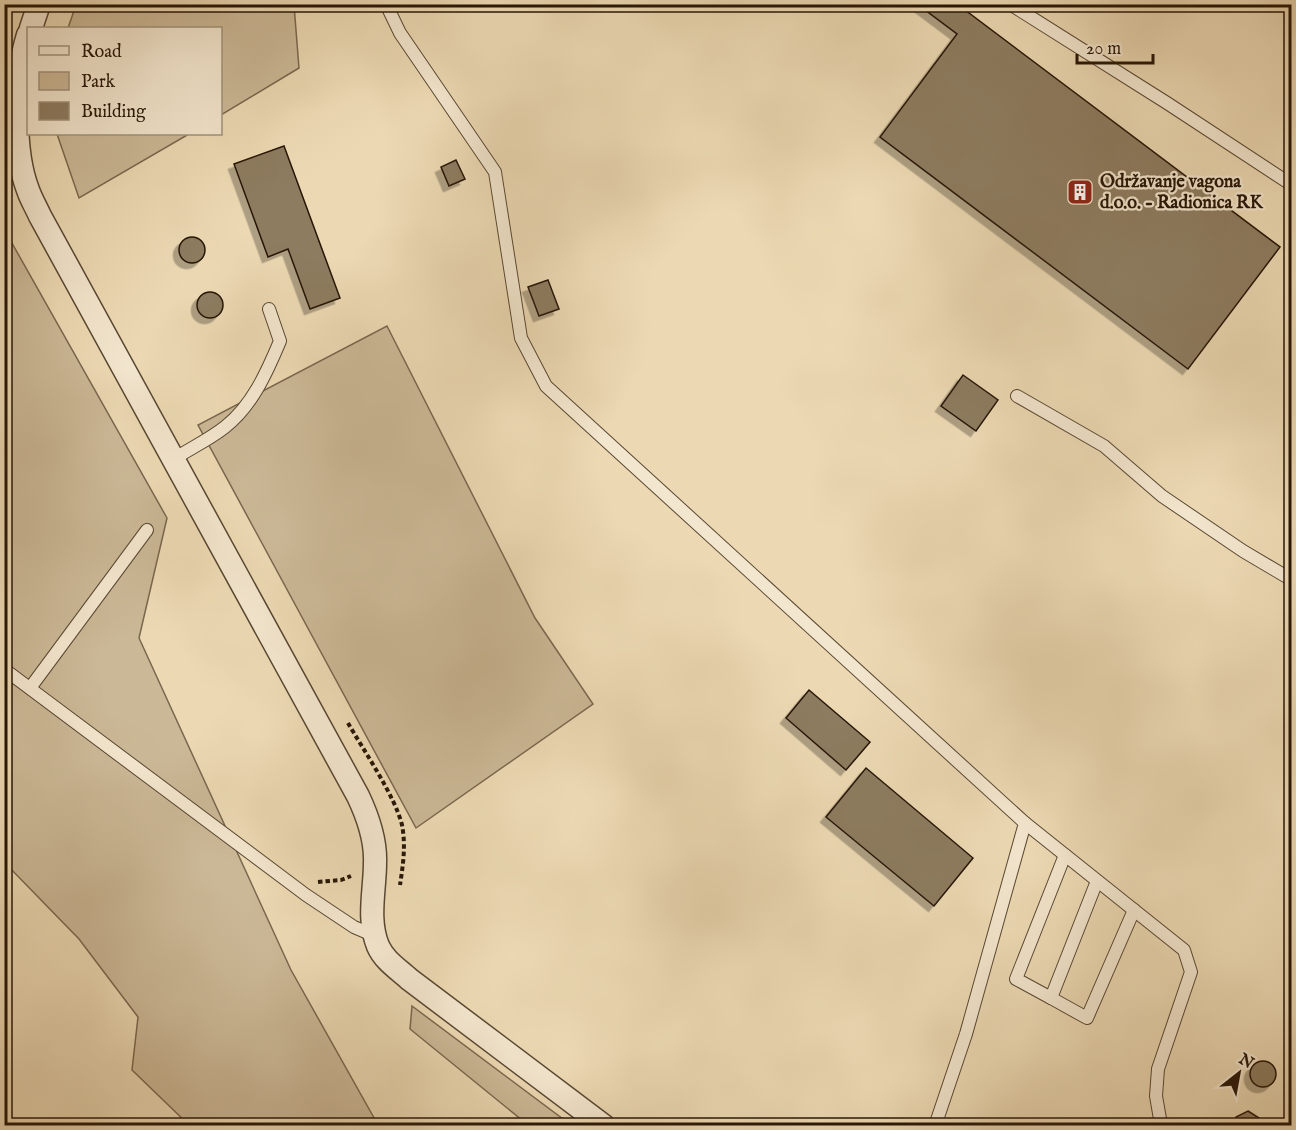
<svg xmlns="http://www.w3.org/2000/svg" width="1296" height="1130" viewBox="0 0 1296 1130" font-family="'IM FELL English',serif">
<defs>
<filter id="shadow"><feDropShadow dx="-5.5" dy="5.5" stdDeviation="0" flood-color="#0004"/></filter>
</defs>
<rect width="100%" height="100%" fill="#ecd9b3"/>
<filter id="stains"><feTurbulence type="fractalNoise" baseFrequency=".00333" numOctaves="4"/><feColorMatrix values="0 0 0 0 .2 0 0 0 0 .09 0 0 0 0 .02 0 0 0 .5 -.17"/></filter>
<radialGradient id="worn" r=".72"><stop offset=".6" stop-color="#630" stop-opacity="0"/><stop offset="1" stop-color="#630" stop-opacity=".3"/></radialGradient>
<g fill="#cbb896" stroke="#79674e" stroke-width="1.5">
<polygon points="76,5 294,5 299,68 221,115 220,28 68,28"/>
<polygon points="57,134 189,134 79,198"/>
<polygon points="4,229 167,518 139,638 291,970 378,1125 189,1125 132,1070 138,1017 79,939 5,863"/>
<polygon points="387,326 535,618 593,704 416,828 198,425"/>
<polygon points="412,1006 571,1125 528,1125 410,1029"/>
</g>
<g fill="#8d7b60" stroke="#271607" stroke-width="1.5" filter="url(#shadow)">
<polygon points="917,4 957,4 1280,247 1188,369 880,137 957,34"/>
<polygon points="284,146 340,298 310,309 288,249 268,257 234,164"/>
<polygon points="456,160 465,179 449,186 441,167"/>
<circle cx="192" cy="250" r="13"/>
<polygon points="548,280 559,309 539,316 528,287"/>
<circle cx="210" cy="305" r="13"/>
<polygon points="963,375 998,400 976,431 941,406"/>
<polygon points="809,690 870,742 846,770 786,718"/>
<polygon points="866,768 973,858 934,906 826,817"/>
<circle cx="1263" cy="1074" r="13"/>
<polygon points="1248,1111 1259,1118 1260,1126 1234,1126 1236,1117"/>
</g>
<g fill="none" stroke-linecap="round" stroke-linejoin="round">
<g stroke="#584732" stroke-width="14">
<g id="service">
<polyline points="386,4 400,33 495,172 521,338 546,386 1025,823 966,1034 935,1126"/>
<polyline points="1010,4 1167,103 1292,185"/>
<polyline points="1017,396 1104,446 1162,496 1243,551 1292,580"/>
<path d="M174,459C191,448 210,439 225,427C252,406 267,372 280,341L269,309"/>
<polyline points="4,669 306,895 354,927 375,936"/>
<polyline points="30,688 147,530"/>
<polyline points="1025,823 1184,950 1191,972 1158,1069 1156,1096 1160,1119 1164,1126"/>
<polyline points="1065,855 1016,979 1051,998 1097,881"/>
<polyline points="1051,998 1087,1018 1134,910"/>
</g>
</g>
<g stroke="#584732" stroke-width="25">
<g id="minor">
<polyline points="31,28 39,4"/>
<path d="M28,35C15,77 12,149 28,190C31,199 36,207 40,216L358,796C368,817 376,839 375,863C375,890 367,919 378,946C384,960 398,969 409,979L604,1126"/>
</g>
</g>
<g stroke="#271607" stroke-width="4" stroke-dasharray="4.5 3" stroke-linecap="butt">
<path d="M348,723C364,751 395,796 402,825C406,846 403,865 400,885"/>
<polyline points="318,882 341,880 351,876"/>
</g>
<use href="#service" stroke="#f3e6ce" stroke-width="12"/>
<use href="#minor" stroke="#f3e6ce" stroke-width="22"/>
</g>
<defs>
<g id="building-square" transform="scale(1.35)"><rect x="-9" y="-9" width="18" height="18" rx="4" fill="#8f2418" stroke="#f3e6ce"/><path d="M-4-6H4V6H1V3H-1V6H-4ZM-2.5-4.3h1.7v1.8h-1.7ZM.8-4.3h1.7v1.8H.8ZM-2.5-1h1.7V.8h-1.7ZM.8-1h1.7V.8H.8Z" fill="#fff"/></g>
</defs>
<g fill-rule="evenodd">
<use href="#building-square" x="1080" y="192"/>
</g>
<g text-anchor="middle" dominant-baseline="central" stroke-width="4.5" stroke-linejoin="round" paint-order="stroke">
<g font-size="18" font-weight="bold" fill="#271607" stroke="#f3e6ce" text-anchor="start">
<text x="1100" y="182">Održavanje vagona<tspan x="1100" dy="21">d.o.o. - Radionica RK</tspan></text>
</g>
</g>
<rect width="1296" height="1130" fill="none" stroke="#ecd9b3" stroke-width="24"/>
<rect x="6" y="6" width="1284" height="1118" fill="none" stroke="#271607" stroke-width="3"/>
<rect x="12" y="12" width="1272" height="1106" fill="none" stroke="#271607" stroke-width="1.5"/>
<rect x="27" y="27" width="195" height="108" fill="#f3e6ce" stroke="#a1937e" stroke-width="1.5"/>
<rect x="39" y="46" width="30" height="9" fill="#f3e6ce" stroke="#a1937e" stroke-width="1.5"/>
<text x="81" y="57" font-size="18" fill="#271607">Road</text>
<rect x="39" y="72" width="30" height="18" fill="#cbb896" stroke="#a1937e" stroke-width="1.5"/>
<text x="81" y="87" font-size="18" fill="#271607">Park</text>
<rect x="39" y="102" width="30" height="18" fill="#8d7b60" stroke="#a1937e" stroke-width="1.5"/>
<text x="81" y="117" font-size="18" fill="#271607">Building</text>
<g transform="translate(1239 1073) rotate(31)" stroke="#f3e6ce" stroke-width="4.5" paint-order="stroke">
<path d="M0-4.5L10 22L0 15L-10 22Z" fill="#271607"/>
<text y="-9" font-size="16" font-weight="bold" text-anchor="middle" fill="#271607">N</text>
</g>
<path d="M1077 54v9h76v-9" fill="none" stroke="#271607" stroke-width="3"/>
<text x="1086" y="54" font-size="18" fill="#271607" stroke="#f3e6ce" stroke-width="4.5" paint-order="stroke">20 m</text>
<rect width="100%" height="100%" filter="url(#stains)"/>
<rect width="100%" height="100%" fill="url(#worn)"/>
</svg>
